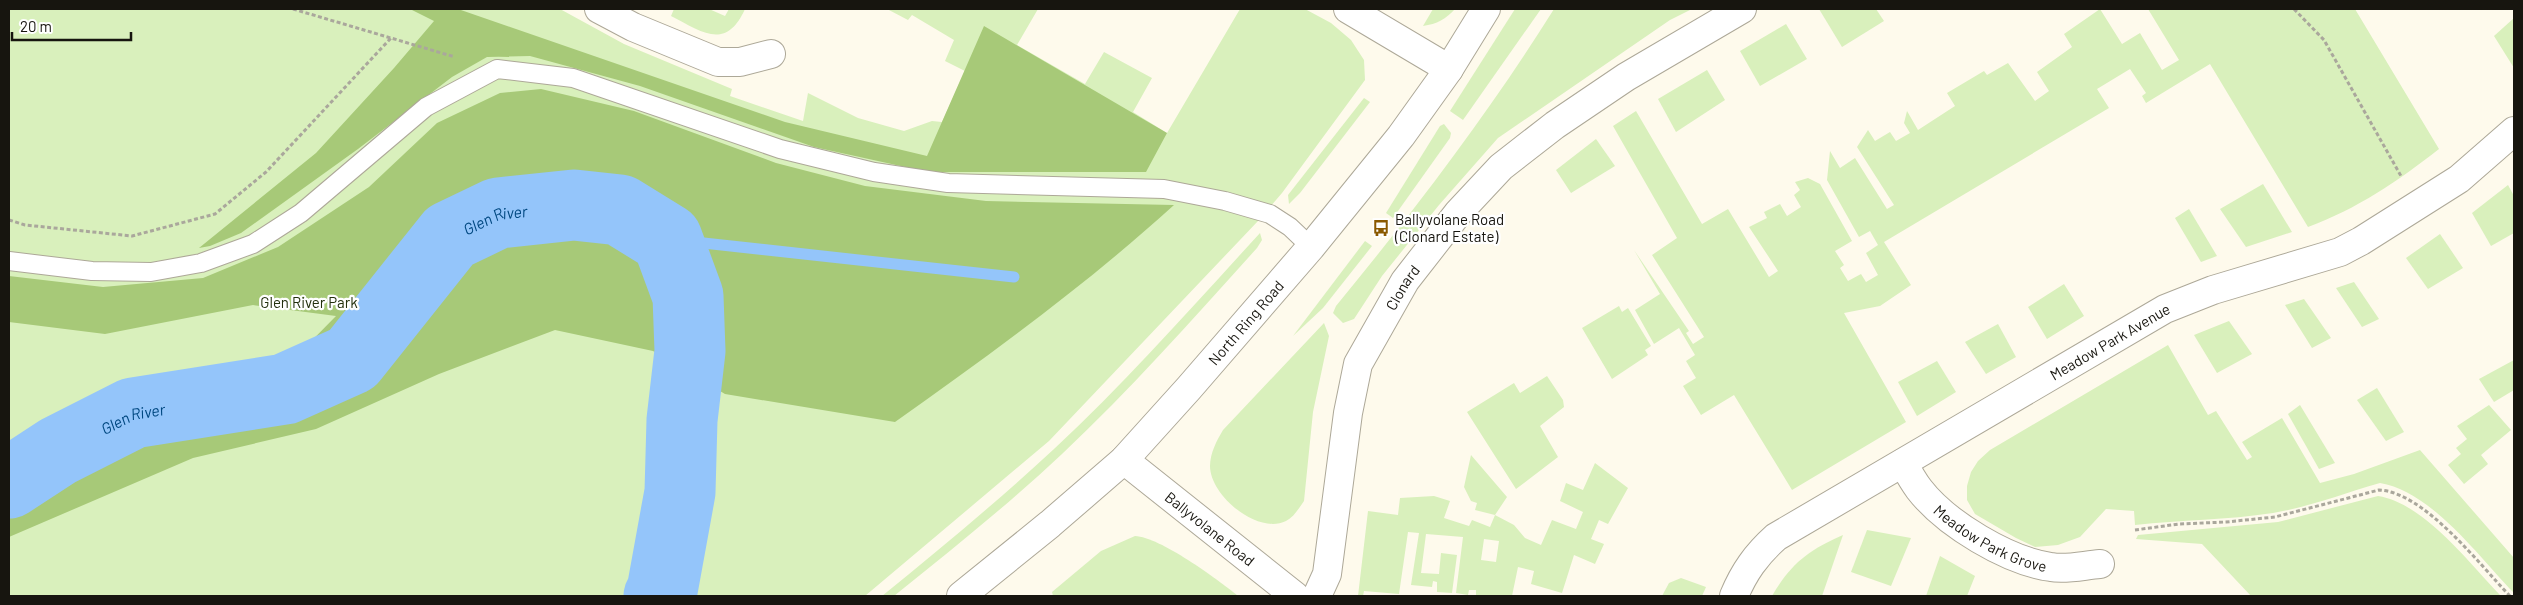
<svg xmlns="http://www.w3.org/2000/svg" width="2523" height="605" viewBox="0 0 2523 605" font-family="Barlow,sans-serif">
<rect width="100%" height="100%" fill="#fefaec"/>
<g fill="#d9f0bc" fill-rule="evenodd">
<polygon points="9,9 560,9 624,44 732,89 730,96 803,121 808,93 858,118 904,131 932,121 942,122 965,71 945,61 954,40 912,15 908,20 887,9 1038,9 1017,45 1085,84 1104,52 1152,78 1133,112 1167,133 1240,9 1305,9 1331,23 1351,40 1364,60 1365,80 1282,193 1258,221 1049,441 865,596 9,596"/>
<path d="M674,9H709L725,16L729,9H745C726,51 702,32 671,16Z"/>
<path d="M1433,9H1455C1446,19 1437,24 1423,26Z"/>
<polygon points="1515,9 1541,9 1463,120 1450,111"/>
<path d="M1554,9H1692L1670,20L1498,138L1439,205L1382,276L1354,319L1343,323L1333,313L1336,306C1414,211 1489,113 1554,9Z"/>
<polygon points="1819,9 1876,9 1884,21 1842,47"/>
<path d="M2100,9L2122,44L2140,33L2162,70L2179,60L2148,9H2355L2439,149C2398,181 2357,209 2308,227L2210,64L2146,103L2142,96L2146,93L2130,69L2097,89L2109,108L1884,242L1911,285L1880,306L1844,313L1906,422L1792,490L1734,395L1701,415L1683,386L1696,378L1686,361L1695,355L1679,328L1654,344L1635,310L1660,294L1634,250L1689,331L1686,333L1693,344L1704,337L1652,255L1677,238L1613,126L1636,111L1702,224L1728,209L1769,277L1778,271L1749,227L1767,218L1764,212L1780,204L1787,216L1801,207L1794,195L1800,190L1795,182L1808,178L1820,184L1852,241L1835,251L1844,265L1840,268L1848,281L1861,274L1866,282L1878,275L1866,253L1878,245L1870,231L1859,237L1827,180L1830,151L1840,168L1855,158L1887,209L1894,205L1857,147L1868,130L1875,141L1890,132L1896,141L1910,133L1904,123L1907,111L1918,130L1955,106L1947,93L1984,71L1987,75L2008,63L2035,101L2049,91L2037,72L2072,47L2064,34Z"/>
<polygon points="2514,18 2514,68 2494,36"/>
<polygon points="1786,24 1807,59 1760,86 1740,51"/>
<polygon points="1707,70 1725,100 1676,132 1658,99"/>
<polygon points="1364,98 1370,102 1300,193 1289,204 1288,195"/>
<polygon points="1444,124 1451,133 1450,138 1393,218 1386,213 1440,126"/>
<polygon points="1596,139 1615,166 1571,193 1556,170"/>
<polygon points="2263,184 2292,232 2246,247 2220,209"/>
<polygon points="2508,185 2514,196 2514,233 2491,246 2472,213"/>
<polygon points="2189,209 2217,256 2201,262 2175,218"/>
<path d="M1260,233L1262,240L1257,248C1194,318 1131,389 1062,454C1009,504 951,550 894,596H882C940,549 999,500 1054,449C1127,381 1193,306 1260,233Z"/>
<polygon points="2440,234 2463,268 2428,289 2406,258"/>
<polygon points="1365,241 1372,246 1323,308 1293,336"/>
<polygon points="2354,282 2379,319 2362,327 2336,288"/>
<polygon points="2064,284 2084,316 2047,339 2028,307"/>
<polygon points="2304,299 2331,338 2312,348 2285,305"/>
<polygon points="1619,306 1622,312 1628,308 1651,346 1645,350 1648,355 1612,379 1582,328"/>
<polygon points="2229,321 2252,354 2217,373 2194,335"/>
<path d="M1324,323L1329,336L1313,412L1304,501C1299,508 1294,517 1286,521C1257,535 1210,495 1210,466C1210,453 1217,440 1223,430Z"/>
<polygon points="1998,324 2016,357 1986,374 1965,342"/>
<path d="M2168,345L2208,415L2216,411L2247,460L2252,457L2242,442L2282,418L2320,483L2354,474L2420,450L2514,558V593C2479,557 2431,491 2380,483C2345,493 2309,507 2273,513C2227,520 2181,520 2135,525L2134,511L2106,509L2080,537L2058,545L2035,547L2016,538L1975,514L1967,500V486L1971,472L1978,461L1990,450Z"/>
<polygon points="2514,360 2514,390 2494,402 2479,379"/>
<polygon points="1937,361 1956,392 1917,416 1898,382"/>
<polygon points="1547,376 1563,400 1564,407 1540,426 1558,457 1516,489 1467,412 1514,383 1520,393"/>
<polygon points="2377,388 2404,432 2386,441 2357,400"/>
<polygon points="2300,405 2335,463 2319,469 2288,414"/>
<polygon points="2489,405 2511,430 2481,455 2488,464 2464,484 2448,465 2461,454 2456,448 2467,439 2457,426"/>
<path d="M1471,455L1507,497L1495,515L1514,525L1525,538L1541,545L1552,520L1576,529L1583,512L1560,501L1566,483L1583,490L1595,463L1628,488L1608,524L1599,520L1591,539L1604,544L1595,564L1574,555L1562,593L1531,584L1534,571L1518,567L1512,596H1476V590H1469L1468,595L1456,593L1463,537L1426,534L1421,573L1439,574L1441,553L1457,555L1452,593L1437,592V582L1433,581L1432,587L1411,585L1419,533L1408,532L1399,594L1364,591L1363,596H1358L1368,511L1398,515L1400,498L1434,496L1450,501L1444,518L1469,526L1472,520L1490,527L1495,515L1475,510L1477,503L1471,501L1464,487ZM1484,539L1499,541L1496,562L1481,560Z"/>
<path d="M2378,496C2424,503 2469,563 2501,596H2251L2202,544L2136,539L2138,535L2278,522Z"/>
<polygon points="1867,530 1911,538 1891,586 1851,572"/>
<path d="M1843,535L1822,596H1772C1791,563 1809,550 1843,535Z"/>
<path d="M1135,536C1160,537 1217,579 1238,596H1053L1052,592L1101,551Z"/>
<polygon points="1940,556 1975,576 1967,596 1926,596"/>
<polygon points="1681,578 1706,587 1702,596 1662,596 1669,583"/>
</g>
<g fill="#a7c978">
<polygon points="410,9 458,9 785,122 927,156 984,26 1167,133 1146,172 928,172 814,147 640,86 530,56 487,57 452,77 358,149 241,233 210,246 199,248 316,153 394,68 434,21"/>
<path d="M541,89L634,111L776,163L865,186L986,201L1174,205C1086,285 991,354 895,422L725,394L653,351L555,330L439,374L316,429L193,458L9,537V447L19,448L111,400L278,375L336,316L253,305L105,334L9,322V276L103,287L203,278L278,247L369,187L437,123L500,93Z"/>
</g>
<g fill="none" stroke-linecap="round" stroke-linejoin="round">
<polyline stroke="#94c5fa" stroke-width="11" points="667,239 1014,277"/>
<path stroke="#94c5fa" stroke-width="71" id="s1" d="M9,483L58,451L133,413L285,389L352,359L450,236L498,213L574,205L620,210L667,239L688,296L690,351L682,420L680,492L662,591L659,596"/>
<g stroke="#ada898" stroke-width="20">
<polyline id="lane" points="9,261 92,271 151,272 201,263 253,244 301,213 426,107 497,69 573,78 780,149 874,172 948,183 1164,189 1225,201 1270,214 1290,227 1311,247"/>
</g>
<g stroke="#ada898" stroke-width="30">
<g id="street">
<polyline points="599,9 633,27 718,62 740,62 771,54"/>
<polyline points="1348,9 1449,69"/>
<path id="s2" d="M1124,460L1295,596"/>
<path id="s3" d="M1903,463C1908,472 1913,481 1919,489C1946,524 2008,561 2051,567C2066,570 2085,565 2100,564"/>
<path id="s4" d="M1317,596L1327,574L1348,413L1358,364L1405,281L1458,213L1501,167L1555,125L1626,77L1742,9"/>
<path id="s5" d="M1734,596C1744,572 1756,555 1776,537L2165,309L2213,290L2340,252L2361,241L2459,179L2514,131"/>
</g>
</g>
<g stroke="#ada898" stroke-width="30">
<g id="secondary">
<path id="s6" d="M961,596L1050,524L1124,460L1189,388L1311,247L1401,136L1449,69L1486,9"/>
</g>
</g>
<g stroke="#aaa79c" stroke-width="3" stroke-dasharray="4 2.5" stroke-linecap="butt">
<polyline points="293,9 455,57"/>
<polyline points="2294,9 2324,40 2401,176"/>
<polyline points="9,220 25,225 132,236 215,214 266,172 391,38"/>
<path d="M2135,530L2179,524L2226,522L2275,517L2379,490C2424,492 2479,564 2510,596"/>
</g>
<use href="#lane" stroke="#fff" stroke-width="18"/>
<use href="#street" stroke="#fff" stroke-width="28"/>
<use href="#secondary" stroke="#fff" stroke-width="28"/>
</g>
<defs>
<g id="bus-bare" transform="scale(1.35)"><path d="M-5-6H5V4H4V6H2V4H-2V6H-4V4H-5ZM-3.5-4V0h7V-4ZM-3.5 1.2v1.5H-2V1.2ZM2 1.2v1.5H3.5V1.2Z" fill="#8a5900" stroke="#fff" stroke-width="2.5" paint-order="stroke"/></g>
</defs>
<g fill-rule="evenodd">
<use href="#bus-bare" x="1381" y="228"/>
</g>
<g text-anchor="middle" dominant-baseline="central" stroke-width="4.5" stroke-linejoin="round" paint-order="stroke">
<g font-size="15" fill="#17150f" stroke="#fff" text-anchor="start">
<text x="1395" y="219">Ballyvolane Road<tspan x="1395" dy="17">(Clonard Estate)</tspan></text>
</g>
<g font-size="15" fill="#17150f" stroke="#fff">
<text stroke="none"><textPath href="#s4" startOffset="325">Clonard</textPath></text>
<text stroke="none"><textPath href="#s6" startOffset="396">North Ring Road</textPath></text>
<text stroke="none"><textPath href="#s5" startOffset="460">Meadow Park Avenue</textPath></text>
<text stroke="none"><textPath href="#s2" startOffset="110">Ballyvolane Road</textPath></text>
<text stroke="none"><textPath href="#s3" startOffset="119">Meadow Park Grove</textPath></text>
</g>
<g font-size="15" fill="#222f0d" stroke="#fff">
<text x="309" y="302">Glen River Park</text>
</g>
<g font-size="16" font-style="italic" fill="#004881" stroke="#fff">
<text stroke="none"><textPath href="#s1" startOffset="576">Glen River</textPath></text>
<text stroke="none"><textPath href="#s1" startOffset="141">Glen River</textPath></text>
</g>
</g>
<rect width="2523" height="605" fill="none" stroke="#17150f" stroke-width="20"/>
<path d="M12 32v8h119v-8" fill="none" stroke="#17150f" stroke-width="2.5"/>
<text x="20" y="32" font-size="15" fill="#17150f" stroke="#ffffff" stroke-width="4" paint-order="stroke">20 m</text>
</svg>
